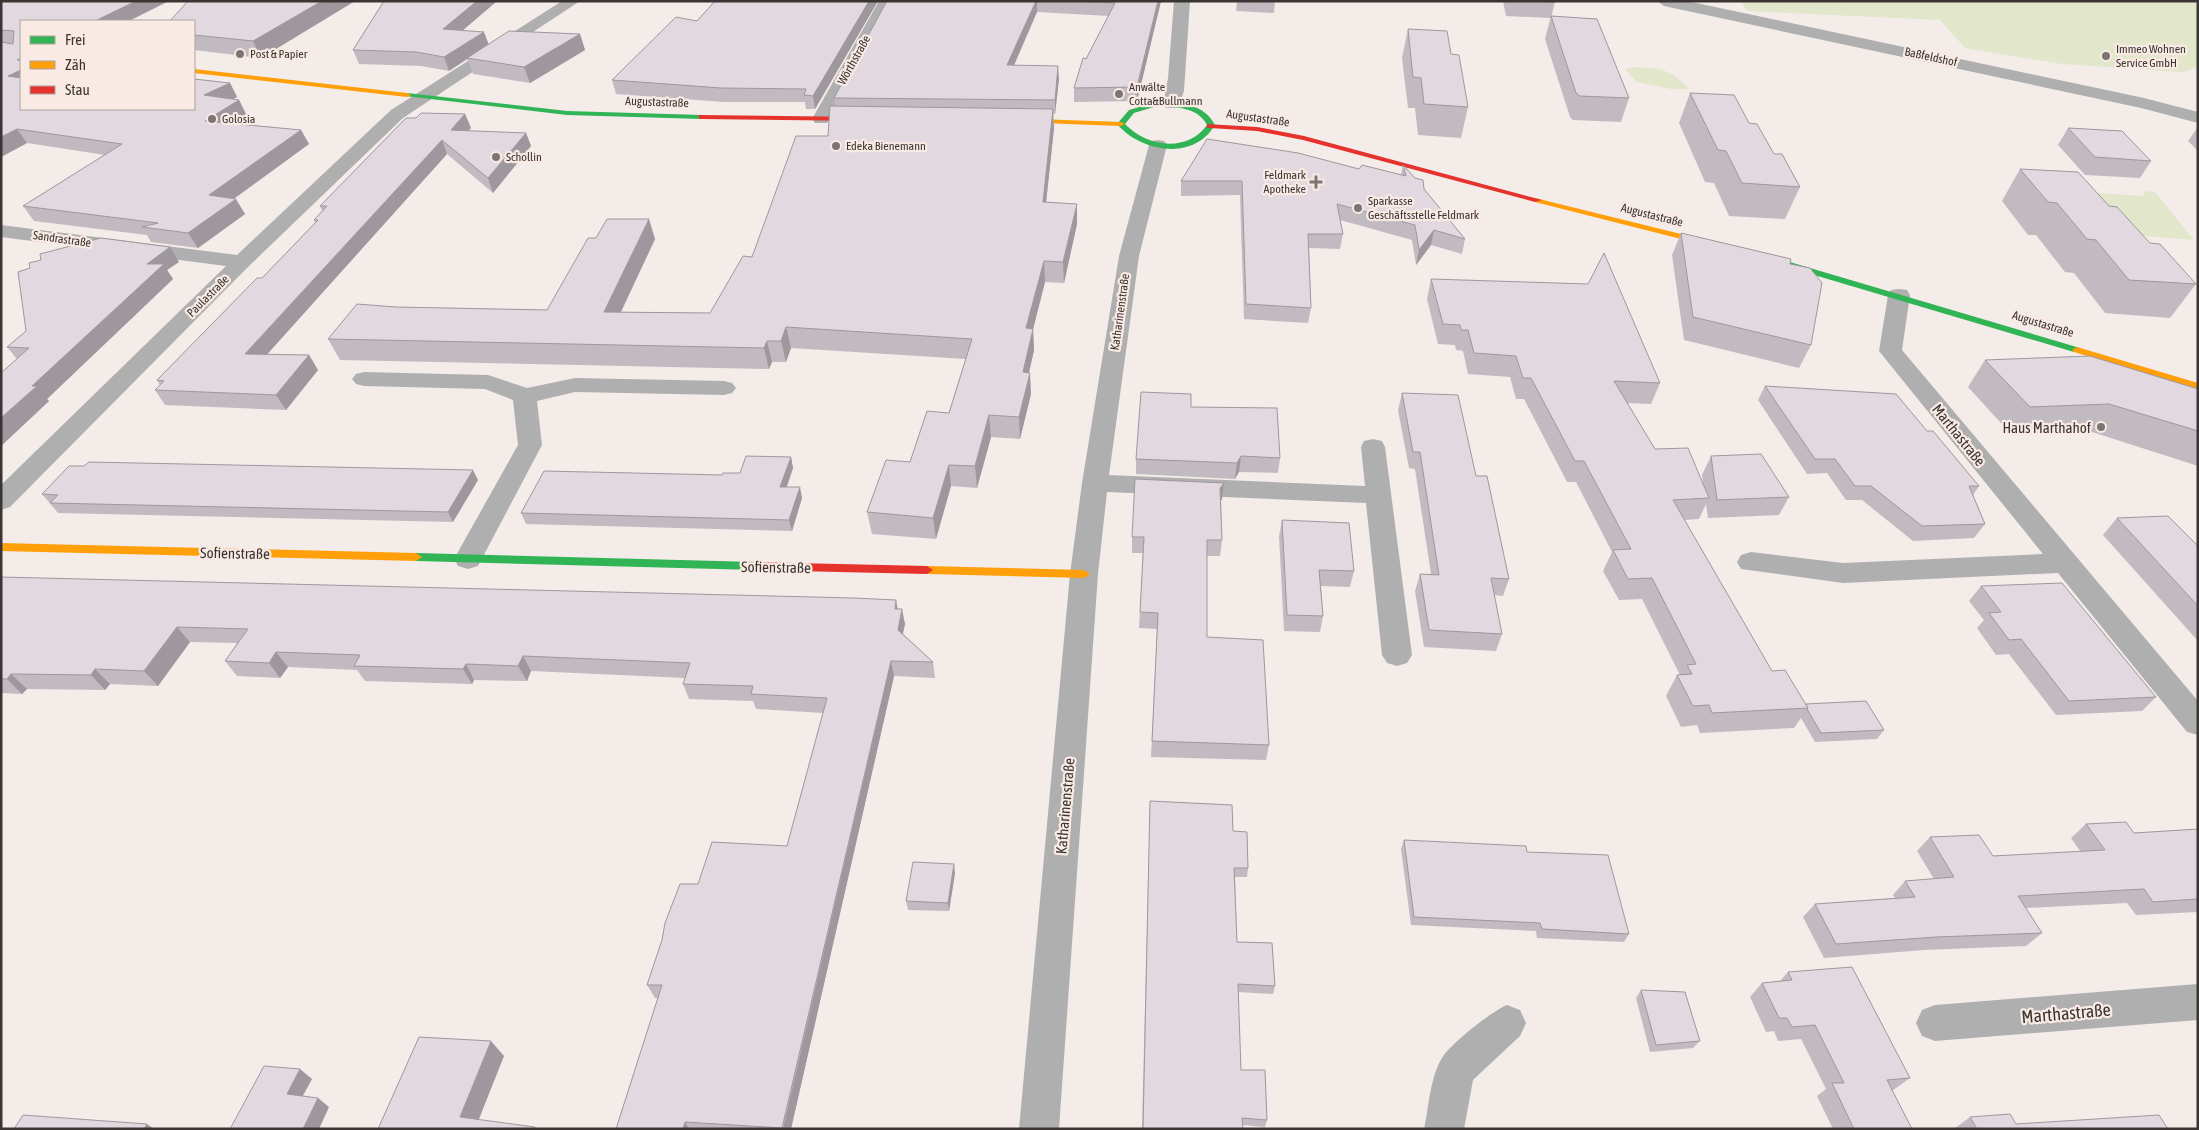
<svg xmlns="http://www.w3.org/2000/svg" width="2199" height="1130" viewBox="0 0 2199 1130" font-family="'Asap Condensed',sans-serif">
<rect width="100%" height="100%" fill="#f4ece9"/>
<g fill="#e2e6ca">
<polygon points="1741,1 2198,1 2198,67 2183,72 2062,64 1965,48 1940,20 1747,11"/>
<path d="M1636,67C1662,69 1671,69 1689,89H1671L1637,82L1625,69Z"/>
<polygon points="2143,191 2155,192 2194,240 2132,235 2097,193 2145,196"/>
</g>
<g fill="none" stroke-linecap="round" stroke-linejoin="round">
<g fill="#b0afb0" fill-rule="evenodd">
<polygon points="562,1 580,1 403,118 249,266 10,507 1,510 1,485 226,266 1,237 1,225 237,255 391,110"/>
<polygon points="879,1 894,1 830,119 827,123 815,123 812,119"/>
<polygon points="1174,1 1190,1 1184,91 1178,108 1166,108 1163,104 1168,78"/>
<polygon points="1657,1 1687,1 2144,98 2198,112 2198,123 2141,108 1664,6"/>
<polygon points="1158,140 1164,141 1167,145 1139,256 1109,475 1365,486 1361,447 1364,441 1373,439 1382,441 1385,447 1412,655 1407,663 1397,666 1387,663 1382,655 1366,503 1107,492 1098,574 1059,1129 1019,1129 1070,574 1082,483 1119,256 1149,145 1152,141"/>
<polygon points="1899,289 1907,290 1910,295 1902,350 2198,701 2198,735 2187,732 2058,573 1843,583 1741,569 1737,562 1741,555 1751,552 1843,563 2043,554 1879,351 1888,295 1891,290"/>
<polygon points="364,372 488,375 527,388 575,378 724,381 732,383 736,388 732,393 724,395 575,392 537,401 542,445 478,566 468,569 458,566 454,559 518,445 513,400 485,389 364,386 356,384 352,379 356,374"/>
<polygon points="2198,984 2198,1020 1935,1041 1922,1036 1916,1023 1922,1010 1935,1005"/>
<path d="M1507,1005L1520,1010L1526,1023L1520,1036L1473,1080L1464,1129H1424C1429,1107 1430,1077 1442,1058C1450,1044 1492,1011 1507,1005Z"/>
</g>
<g fill="#30b455" fill-rule="evenodd">
<polygon points="407,93 567,111 702,115 706,117 702,119 567,115 405,96 403,95"/>
<path d="M1157,102C1179,103 1204,103 1215,125C1212,129 1209,134 1205,137C1180,159 1137,148 1117,124L1129,110ZM1157,106C1175,107 1198,107 1207,125C1187,153 1147,147 1125,124L1134,113Z"/>
<polygon points="1763,254 2080,348 2082,350 2080,352 2074,352 1760,259 1759,257"/>
<polygon points="416,553 756,562 762,566 756,570 416,561 410,557"/>
</g>
<g fill="#ff9f0a" fill-rule="evenodd">
<polygon points="194,69 407,93 411,95 407,97 194,73"/>
<polygon points="1012,118 1121,122 1125,124 1121,126 1015,122 1012,122"/>
<polygon points="1535,198 1766,255 1767,257 1763,260 1760,259 1535,202"/>
<polygon points="2077,347 2198,383 2198,389 2074,352 2072,350"/>
<polygon points="1,543 416,553 422,557 416,561 1,551"/>
<polygon points="927,566 1084,570 1090,574 1084,578 927,574 921,570"/>
</g>
<g fill="#e5322d" fill-rule="evenodd">
<polygon points="699,115 865,117 869,119 865,121 702,119 699,119"/>
<polygon points="1207,124 1257,127 1304,136 1542,200 1535,202 1303,140 1257,131 1210,128 1207,128"/>
<polygon points="756,562 927,566 933,570 927,574 756,570 750,566"/>
</g>
</g>
<g fill="#c2bac1">
<polygon points="1,1 21,21 21,109 230,83 237,97 233,99 239,100 246,114 232,123 301,130 309,144 234,199 245,214 198,248 151,242 147,235 34,221 23,206 105,155 27,143 1,157"/>
<polygon points="188,1 355,1 261,58 194,50 194,21"/>
<polygon points="384,1 497,1 463,30 489,44 580,34 585,50 530,83 473,74 467,59 449,71 421,66 359,64 353,50"/>
<polygon points="715,1 878,1 815,109 806,109 805,102 724,102 616,94 612,80 697,21"/>
<polygon points="887,1 1161,1 1137,101 1074,102 1074,88 1086,59 1109,16 1037,12 1014,65 1059,79 1055,114 1053,114 1054,128 1046,202 1077,204 1077,224 1064,283 1045,282 1033,329 1034,350 1029,373 1031,394 1020,439 991,437 977,488 951,486 936,539 872,534 867,512 910,462 949,413 966,359 791,348 786,362 772,362 769,369 340,360 328,339 396,307 547,310 655,239 621,312 710,313 752,257 828,136 835,106 834,98"/>
<polygon points="1237,1 1275,1 1274,13 1236,11"/>
<polygon points="1503,1 1554,1 1555,2 1551,18 1506,16"/>
<polygon points="1551,16 1629,98 1621,122 1573,120 1570,117 1545,39"/>
<polygon points="1408,29 1451,54 1468,107 1461,138 1418,135 1415,108 1408,108 1402,58"/>
<polygon points="1690,93 1749,123 1800,187 1785,219 1729,216 1714,183 1705,182 1679,123"/>
<polygon points="465,114 471,128 468,131 526,133 531,146 493,193 447,154 267,354 309,355 318,370 286,410 165,405 155,390 160,385 157,380 262,278 315,223 314,220 322,211 320,206 416,118"/>
<polygon points="2198,127 2198,151 2188,141"/>
<polygon points="2068,128 2151,161 2140,178 2085,175 2058,145"/>
<polygon points="1403,165 1465,239 1462,254 1431,245 1416,265 1412,240 1340,220 1343,234 1340,249 1309,248 1311,308 1308,323 1244,319 1240,195 1181,196 1181,181 1359,169 1401,175"/>
<polygon points="2020,169 2109,206 2196,284 2170,318 2105,313 2074,273 2065,272 2036,235 2028,235 2002,201"/>
<polygon points="1681,233 1790,264 1811,345 1799,368 1684,340 1672,255"/>
<polygon points="179,262 167,270 173,279 47,399 49,401 1,446 17,359 7,347"/>
<polygon points="1431,279 1660,383 1651,404 1627,403 1655,449 1703,485 1702,475 1711,456 1789,497 1779,515 1708,518 1706,504 1699,519 1684,520 1772,671 1806,704 1884,730 1877,739 1815,742 1801,718 1794,728 1700,733 1697,725 1681,727 1666,696 1677,675 1680,675 1642,599 1619,600 1603,571 1612,552 1576,482 1567,482 1524,399 1516,399 1510,377 1468,374 1463,351 1456,350 1455,345 1438,344 1427,299"/>
<polygon points="1985,360 2198,389 2198,466 2089,431 2011,434 1968,387"/>
<polygon points="1765,386 1927,431 1979,486 1973,495 1985,524 1974,538 1913,541 1862,500 1846,500 1827,473 1807,474 1758,400"/>
<polygon points="1402,393 1476,476 1509,579 1503,596 1494,595 1502,634 1496,651 1424,647 1415,591 1420,574 1431,574 1415,469 1409,468 1398,410"/>
<polygon points="1191,407 1280,458 1278,473 1239,472 1235,479 1136,474 1136,459"/>
<polygon points="791,457 793,468 787,487 802,498 792,531 526,524 521,513 722,475 740,473"/>
<polygon points="478,480 453,522 58,513 42,494"/>
<polygon points="1224,483 1222,499 1221,501 1222,540 1220,556 1207,556 1207,637 1269,745 1266,760 1151,757 1157,629 1139,628 1143,553 1132,553 1132,537"/>
<polygon points="2117,518 2198,546 2198,641 2103,535"/>
<polygon points="1282,520 1354,571 1350,587 1321,586 1323,616 1320,632 1284,631 1279,536"/>
<polygon points="1,577 898,609 905,624 903,634 933,662 935,678 894,676 791,1129 616,1129 658,998 655,998 647,985 698,884 787,846 823,713 756,709 753,701 689,699 683,684 685,678 531,671 527,681 474,680 472,684 365,681 357,670 288,667 280,678 237,676 225,661 237,643 190,642 158,686 110,684 105,690 27,689 22,694 1,693"/>
<polygon points="1981,586 2156,697 2142,711 2056,715 2009,654 1996,655 1977,628 1984,620 1969,601"/>
<polygon points="1150,801 1232,805 1233,831 1247,832 1248,868 1247,877 1235,877 1237,942 1272,943 1275,986 1273,994 1238,992 1241,1070 1265,1070 1267,1120 1265,1127 1243,1125 1243,1129 1142,1129"/>
<polygon points="2086,824 2134,833 2198,829 2198,912 2136,915 2127,903 2026,908 2042,933 2026,946 1924,950 1824,958 1803,917 1815,904 1895,898 1893,895 1905,881 1934,879 1917,851 1930,837 1993,856 2081,852 2071,838"/>
<polygon points="1404,840 1527,852 1629,934 1624,942 1537,938 1536,931 1411,925 1401,849"/>
<polygon points="955,873 949,911 908,910 906,901"/>
<polygon points="1788,972 1910,1078 1892,1091 1912,1129 1833,1129 1817,1096 1826,1089 1801,1039 1778,1041 1774,1031 1766,1032 1750,997 1762,983 1780,981"/>
<polygon points="1641,990 1700,1041 1693,1048 1650,1052 1636,998"/>
<polygon points="1970,1117 2016,1124 2168,1129 1954,1129"/>
</g>
<g fill="#9e979d">
<polygon points="136,1 169,1 129,21 95,21"/>
<polygon points="322,1 355,1 261,58 253,41"/>
<polygon points="477,1 497,1 448,43 443,29"/>
<polygon points="869,1 878,1 815,109 813,96"/>
<polygon points="1036,1 1037,1 1037,12 1008,79 1007,65"/>
<polygon points="1158,1 1161,1 1137,101 1137,87"/>
<polygon points="484,32 489,45 467,58 467,59 449,71 444,57"/>
<polygon points="580,34 585,50 530,83 524,67"/>
<polygon points="1058,66 1059,79 1055,114 1055,100"/>
<polygon points="21,70 21,88 8,76"/>
<polygon points="230,83 237,97 212,110 204,95"/>
<polygon points="239,100 246,114 213,135 205,121"/>
<polygon points="1053,109 1054,128 1044,222 1043,202"/>
<polygon points="465,114 471,128 456,144 451,130"/>
<polygon points="17,129 27,143 1,157 1,137"/>
<polygon points="301,130 309,144 218,210 209,195"/>
<polygon points="526,133 531,146 493,193 488,178"/>
<polygon points="442,140 447,154 254,369 245,354"/>
<polygon points="236,199 245,214 198,248 188,233"/>
<polygon points="1077,204 1077,224 1064,283 1063,262"/>
<polygon points="649,219 655,239 611,333 604,312"/>
<polygon points="1434,230 1431,245 1416,265 1419,250"/>
<polygon points="170,247 179,262 167,270 173,279 47,399 49,401 1,446 1,418 147,264"/>
<polygon points="1044,261 1045,282 1028,349 1026,328"/>
<polygon points="786,327 791,348 786,362 781,341"/>
<polygon points="1033,329 1034,350 1024,394 1023,372"/>
<polygon points="767,341 772,362 769,369 764,348"/>
<polygon points="309,355 318,370 286,410 276,395"/>
<polygon points="1030,373 1031,394 1020,439 1019,417"/>
<polygon points="989,415 991,437 977,488 975,466"/>
<polygon points="1241,456 1239,472 1235,479 1237,463"/>
<polygon points="791,457 793,468 783,497 780,487"/>
<polygon points="949,465 951,486 936,539 933,518"/>
<polygon points="473,470 478,480 453,522 448,512"/>
<polygon points="1224,483 1222,499 1219,504 1220,488"/>
<polygon points="800,487 802,498 792,531 789,520"/>
<polygon points="896,600 899,616 895,609"/>
<polygon points="902,609 905,624 900,645 898,630"/>
<polygon points="177,627 190,642 158,686 144,671"/>
<polygon points="276,652 288,667 280,678 269,663"/>
<polygon points="523,656 531,671 527,681 518,666"/>
<polygon points="891,661 894,676 791,1129 783,1129"/>
<polygon points="466,664 474,680 472,684 463,669"/>
<polygon points="95,669 110,684 105,690 91,675"/>
<polygon points="11,674 27,689 22,694 7,679"/>
<polygon points="954,864 955,873 949,911 948,903"/>
<polygon points="491,1041 504,1056 475,1129 460,1117"/>
<polygon points="300,1069 312,1079 299,1103 287,1094"/>
<polygon points="318,1098 329,1107 319,1129 303,1129"/>
<polygon points="685,1122 689,1129 683,1129"/>
<polygon points="147,1124 154,1129 144,1129"/>
</g>
<g fill="#e2d8e0" stroke="#9e979d">
<polygon points="1,1 136,1 95,21 21,21 21,58 17,60 21,60 21,70 8,76 21,78 21,109 194,109 194,79 230,83 204,95 239,100 205,121 301,130 209,195 236,199 188,233 142,227 158,223 23,206 122,144 17,129 1,137 1,42 13,44 14,31 1,30"/>
<polygon points="188,1 322,1 253,41 194,35 194,21 170,21"/>
<polygon points="384,1 477,1 443,29 484,32 444,57 416,52 353,50"/>
<polygon points="715,1 869,1 813,96 804,95 806,89 721,88 612,80 676,17 697,21"/>
<polygon points="887,1 1036,1 1007,65 1058,66 1055,100 834,98"/>
<polygon points="1072,1 1158,1 1137,87 1074,88 1083,58 1086,59 1115,3"/>
<polygon points="1530,1 1554,1 1555,2"/>
<polygon points="1551,16 1597,19 1629,98 1580,96 1576,93"/>
<polygon points="1408,29 1447,31 1451,54 1459,55 1468,107 1424,104 1421,78 1413,77"/>
<polygon points="509,31 580,34 524,67 467,58"/>
<polygon points="1690,93 1734,95 1749,123 1757,124 1774,154 1782,154 1800,187 1742,183 1726,151 1718,150"/>
<polygon points="830,106 1053,109 1043,202 1077,204 1063,262 1044,261 1026,328 1033,329 1023,372 1030,373 1019,417 989,415 975,466 949,465 933,518 867,512 886,460 910,462 927,411 949,413 972,339 786,327 781,341 767,341 764,348 328,339 357,304 396,307 547,310 588,238 596,238 607,219 649,219 604,312 710,313 743,256 752,257 796,136 828,136"/>
<polygon points="421,113 465,114 451,130 526,133 488,178 442,140 245,354 309,355 276,395 155,390 164,381 157,380 257,278 262,278 318,220 314,220 327,206 320,206 406,118 416,118"/>
<polygon points="2068,128 2122,131 2151,161 2095,157"/>
<polygon points="1207,139 1298,153 1359,169 1362,165 1406,176 1403,165 1415,178 1423,180 1424,189 1465,239 1434,230 1419,250 1415,225 1337,204 1343,234 1308,234 1311,308 1246,304 1242,181 1181,181"/>
<polygon points="2020,169 2078,172 2109,206 2117,207 2150,243 2160,244 2196,284 2129,280 2096,240 2087,239 2057,203 2048,202"/>
<polygon points="1681,233 1791,259 1790,264 1810,268 1822,283 1811,345 1693,317"/>
<polygon points="101,238 170,247 147,264 164,264 32,386 37,386 1,418 1,373 29,348 7,347 26,331 18,272 30,268 29,263 41,260 40,254"/>
<polygon points="1604,253 1660,383 1614,381 1655,449 1688,448 1709,498 1673,500 1772,671 1785,670 1808,708 1712,713 1709,705 1693,706 1677,675 1692,674 1687,665 1696,664 1652,578 1628,579 1613,550 1631,549 1584,461 1575,461 1531,378 1523,378 1516,356 1474,353 1468,330 1461,330 1460,325 1443,324 1431,279 1588,284"/>
<polygon points="2090,356 2198,389 2198,431 2109,404 2030,407 1985,360"/>
<polygon points="1765,386 1896,394 1927,431 1933,431 1979,486 1969,486 1985,524 1922,526 1871,486 1855,486 1835,459 1815,459"/>
<polygon points="1141,392 1191,394 1191,407 1277,408 1280,458 1241,456 1237,463 1136,459"/>
<polygon points="1402,393 1458,395 1476,476 1487,476 1509,579 1491,578 1502,634 1429,630 1420,574 1439,575 1420,452 1413,452"/>
<polygon points="1761,454 1789,497 1717,500 1711,456"/>
<polygon points="746,456 791,457 780,487 800,487 789,520 521,513 544,471 722,475 723,473 740,473"/>
<polygon points="89,462 473,470 448,512 50,503 58,495 42,494 69,466 84,466"/>
<polygon points="1135,479 1224,483 1220,488 1222,540 1207,540 1207,637 1263,640 1269,745 1152,741 1158,613 1140,612 1144,537 1132,537"/>
<polygon points="2168,516 2198,546 2198,606 2117,518"/>
<polygon points="1282,520 1349,523 1354,571 1319,570 1323,616 1287,615"/>
<polygon points="1,577 854,598 896,600 895,609 902,609 898,630 933,662 891,661 782,1128 685,1122 683,1129 616,1129 662,985 647,985 662,940 665,923 680,884 698,884 712,842 787,846 827,698 751,694 753,686 683,684 690,663 523,656 518,666 466,664 463,669 354,666 360,655 276,652 269,663 225,661 248,629 177,627 144,671 95,669 91,675 11,674 7,679 1,679"/>
<polygon points="2062,583 2156,697 2069,701 2021,639 2009,640 1989,613 2001,612 1981,586"/>
<polygon points="1866,701 1884,730 1821,733 1807,709 1808,708 1806,704"/>
<polygon points="1150,801 1232,805 1233,831 1247,832 1248,868 1234,868 1237,942 1272,943 1275,986 1238,984 1241,1070 1265,1070 1267,1120 1242,1118 1243,1129 1143,1129"/>
<polygon points="2126,822 2134,833 2198,829 2198,899 2153,902 2144,889 2018,896 2042,933 1937,937 1836,944 1815,904 1915,897 1905,881 1954,877 1930,837 1979,835 1993,856 2105,850 2086,824"/>
<polygon points="1404,840 1526,846 1527,852 1608,855 1629,934 1542,929 1540,923 1414,917"/>
<polygon points="913,862 954,864 948,903 906,901"/>
<polygon points="1852,967 1910,1078 1887,1080 1912,1129 1854,1129 1832,1083 1844,1083 1815,1025 1792,1027 1787,1018 1779,1018 1762,983 1792,980 1788,972"/>
<polygon points="1641,990 1685,992 1700,1041 1656,1045"/>
<polygon points="419,1037 491,1041 460,1117 535,1127 535,1129 378,1129"/>
<polygon points="264,1066 300,1069 287,1094 318,1098 303,1129 230,1129"/>
<polygon points="2010,1114 2016,1124 2159,1115 2168,1129 1977,1129 1970,1117"/>
<polygon points="23,1115 147,1124 144,1129 14,1129"/>
</g>
<g fill="#7b7573" stroke="#f9eae4" stroke-width="2">
<circle cx="240" cy="54" r="5"/>
<circle cx="2106" cy="56" r="5"/>
<circle cx="1119" cy="94" r="5"/>
<circle cx="212" cy="119" r="5"/>
<circle cx="836" cy="146" r="5"/>
<circle cx="496" cy="157" r="5"/>
<path d="M1313.5 174.5h5v5h5v5h-5v5h-5v-5h-5v-5h5z"/>
<circle cx="1358" cy="208" r="5"/>
<circle cx="2101" cy="427" r="5"/>
</g>
<g text-anchor="middle" dominant-baseline="central" stroke-width="4.5" stroke-linejoin="round" paint-order="stroke">
<g font-size="12" fill="#3a3533" stroke="#f9eae4" text-anchor="start">
<text x="2116" y="49">Immeo Wohnen<tspan x="2116" dy="14">Service GmbH</tspan></text>
<text x="250" y="54">Post &amp; Papier</text>
<text x="1129" y="87">Anwälte<tspan x="1129" dy="14">Cotta&amp;Bullmann</tspan></text>
<text x="222" y="119">Golosia</text>
<text x="846" y="146">Edeka Bienemann</text>
<text x="506" y="157">Schollin</text>
<text x="1306" y="175" text-anchor="end">Feldmark<tspan x="1306" dy="14">Apotheke</tspan></text>
<text x="1368" y="201">Sparkasse<tspan x="1368" dy="14">Geschäftsstelle Feldmark</tspan></text>
</g>
<g font-size="12" fill="#3a3533" stroke="#f9eae4">
<text transform="translate(1931 57) rotate(12)">Baßfeldshof</text>
<text transform="translate(854 60) rotate(-61)">Wörthstraße</text>
<text transform="translate(657 102) rotate(2)">Augustastraße</text>
<text transform="translate(1258 118) rotate(8)">Augustastraße</text>
<text transform="translate(1652 215) rotate(14)">Augustastraße</text>
<text transform="translate(62 239) rotate(8)">Sandrastraße</text>
<text transform="translate(208 296) rotate(-45)">Paulastraße</text>
<text transform="translate(1120 312) rotate(-82)">Katharinenstraße</text>
<text transform="translate(2043 324) rotate(17)">Augustastraße</text>
</g>
<g font-size="15" fill="#3a3533" stroke="#f9eae4" text-anchor="end">
<text x="2091" y="427">Haus Marthahof</text>
</g>
<g font-size="15" fill="#3a3533" stroke="#f9eae4">
<text transform="translate(1959 435) rotate(51)">Marthastraße</text>
<text transform="translate(235 553) rotate(1)">Sofienstraße</text>
<text transform="translate(776 567) rotate(1)">Sofienstraße</text>
<text transform="translate(1065 806) rotate(-85)">Katharinenstraße</text>
</g>
<g font-size="18" fill="#3a3533" stroke="#f9eae4">
<text transform="translate(2066 1013) rotate(-5)">Marthastraße</text>
</g>
</g>
<rect width="2199" height="1130" fill="none" stroke="#3a3533" stroke-width="5"/>
<rect x="20" y="20" width="175" height="90" fill="#f9eae4" stroke="#ada29d"/>
<rect x="30" y="36" width="25" height="8" fill="#30b455" stroke="#ada29d"/>
<text x="65" y="45" font-size="15" fill="#3a3533">Frei</text>
<rect x="30" y="61" width="25" height="8" fill="#ff9f0a" stroke="#ada29d"/>
<text x="65" y="70" font-size="15" fill="#3a3533">Zäh</text>
<rect x="30" y="86" width="25" height="8" fill="#e5322d" stroke="#ada29d"/>
<text x="65" y="95" font-size="15" fill="#3a3533">Stau</text>
</svg>
